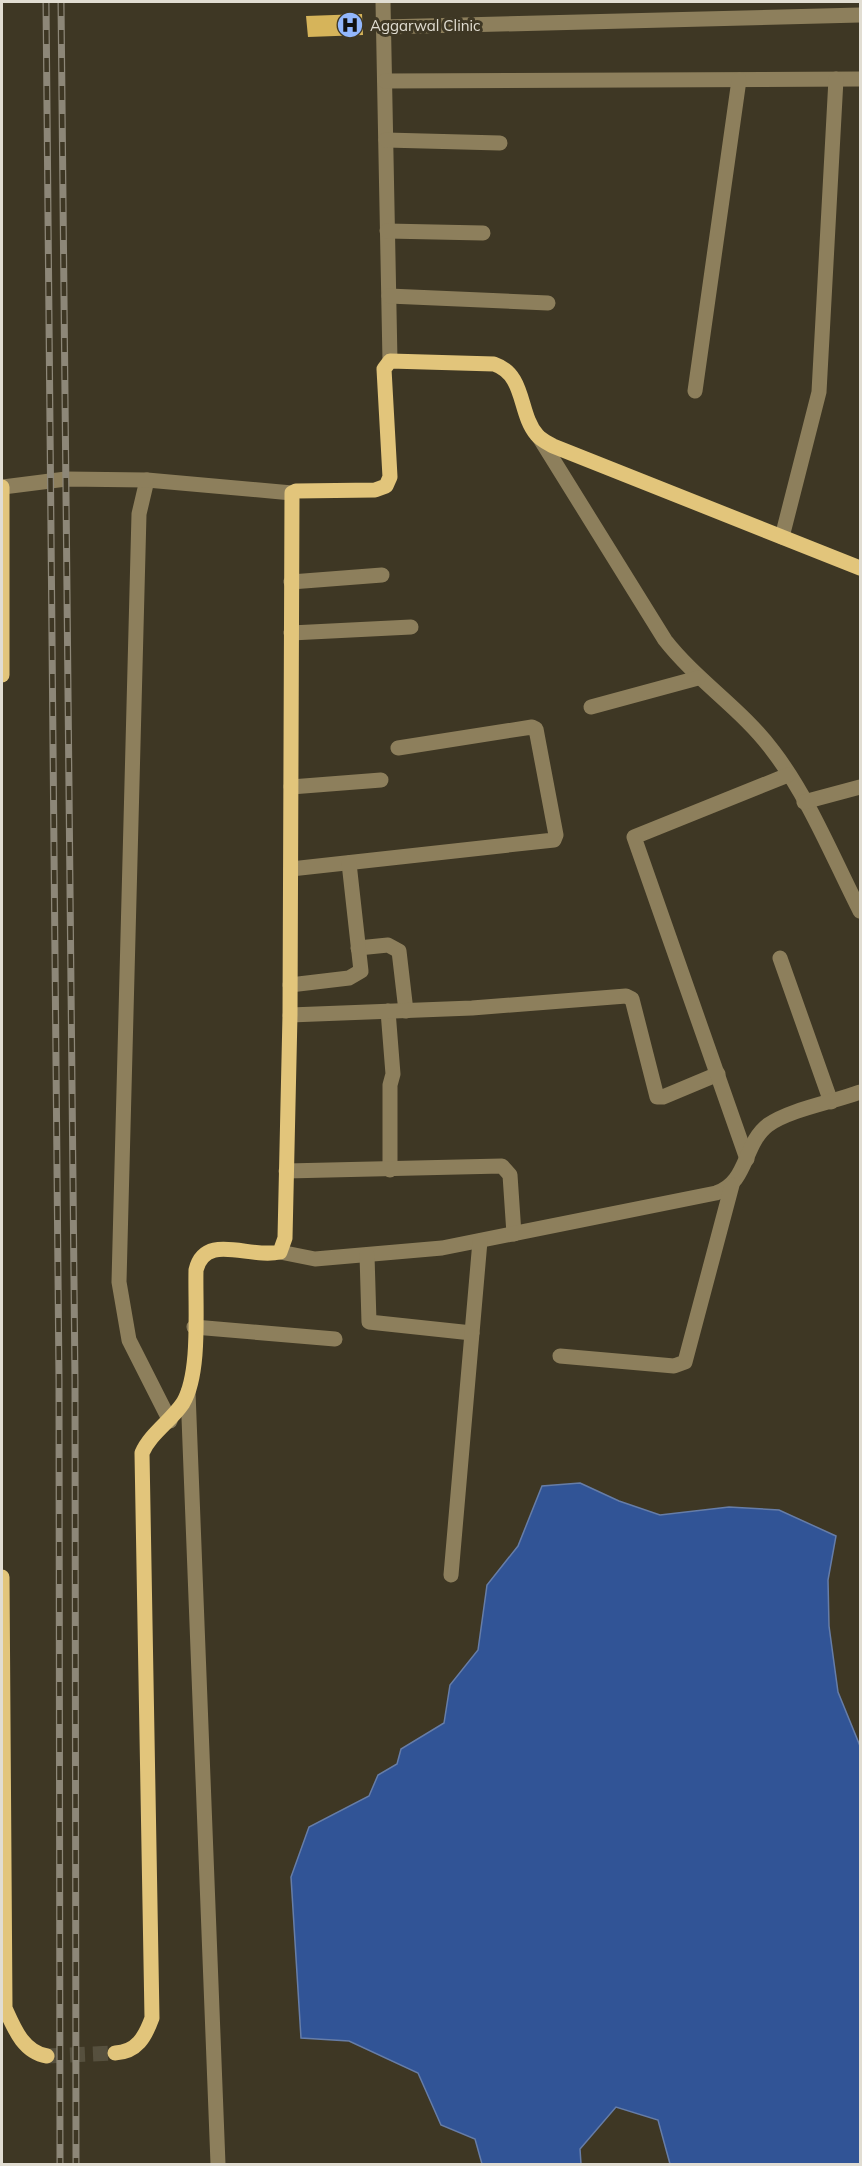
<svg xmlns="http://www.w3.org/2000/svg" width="862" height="2166" viewBox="0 0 862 2166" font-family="Mulish,sans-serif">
<rect width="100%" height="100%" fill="#3e3724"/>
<polygon fill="#315496" stroke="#667da8" stroke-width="1.5" points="580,1483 619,1501 660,1515 729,1507 779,1510 836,1536 828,1580 829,1626 838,1692 860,1746 860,2164 670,2164 658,2120 616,2107 580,2149 581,2164 482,2164 475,2139 441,2125 418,2073 349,2041 301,2038 291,1877 309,1827 369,1796 378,1775 397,1764 401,1749 444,1723 450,1685 478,1650 487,1585 518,1546 542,1486"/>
<polygon fill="#d6b45a" points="362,14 363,35 308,37 306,16"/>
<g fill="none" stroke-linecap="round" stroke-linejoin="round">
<polyline stroke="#56503e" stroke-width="15" stroke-dasharray="15 8" stroke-linecap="butt" points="47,2056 115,2053"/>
<g stroke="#8d7f5c" stroke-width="15">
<polyline points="383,2 390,361"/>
<polyline points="384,27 860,15"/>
<polyline points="385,81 860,79"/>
<polyline points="386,140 500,143"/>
<polyline points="387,231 483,233"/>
<polyline points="389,296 548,303"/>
<polyline points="695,391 739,80"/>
<path d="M539,437L665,640C697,681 742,709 773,751C809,798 833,858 860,911"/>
<polyline points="147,480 139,514 119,1282 129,1340 170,1421"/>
<polyline points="3,487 66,479 147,480 292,493"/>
<polyline points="782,537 819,392 836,79"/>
<polyline points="291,582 382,575"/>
<polyline points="291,633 411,627"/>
<polyline points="591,707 698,678"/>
<polyline points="291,787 381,780"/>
<polyline points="804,802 860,787"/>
<polyline points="291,869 554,840 556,835 536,729 532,727 398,748"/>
<polyline points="358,948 388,945 399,951 406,1011"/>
<polyline points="780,958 831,1102"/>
<polyline points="290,985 349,978 361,971 349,863"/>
<polyline points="388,1011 393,1074 390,1085 390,1170"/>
<polyline points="290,1015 472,1008 626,996 632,999 657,1097 663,1097 718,1074"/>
<polyline points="747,1159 634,837 788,775"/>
<polyline points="286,1171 502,1166 510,1175 514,1234"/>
<path d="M280,1252L315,1259L442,1248L716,1193C748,1183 743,1144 768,1125C791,1109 834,1102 860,1092"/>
<polyline points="367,1255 369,1322 472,1333"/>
<polyline points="194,1327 335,1339"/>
<polyline points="560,1356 674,1366 685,1362 732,1185"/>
<polyline points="188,1392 218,2164"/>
<polyline points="451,1575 480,1241"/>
</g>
<g stroke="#e2c57b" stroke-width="15">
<polyline points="2,487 2,675"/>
<path d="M2,1577L5,2008C14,2028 23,2052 47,2056"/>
<path d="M115,2053C137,2052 145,2037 152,2018L142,1453C150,1434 171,1421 183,1403C201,1373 195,1306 196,1270C205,1232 249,1259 280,1252L285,1238L290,1015L292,493L296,491L375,490L386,486L390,477L384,369L390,361L494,364C526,375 518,413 537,435C541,440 548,443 553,446L860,568"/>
</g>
<g stroke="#8d8778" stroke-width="7">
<g id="rail">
<polyline points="46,2 59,1380 60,2164"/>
<polyline points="61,2 75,1380 76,2164"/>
</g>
</g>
<use href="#rail" stroke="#3e3724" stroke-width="4.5" stroke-dasharray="14" stroke-linecap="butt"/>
</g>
<defs>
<g id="hospital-disc" transform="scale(1.35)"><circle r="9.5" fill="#92b7fd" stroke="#3e3724"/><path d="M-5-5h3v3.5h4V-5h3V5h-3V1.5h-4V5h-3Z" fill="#111"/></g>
</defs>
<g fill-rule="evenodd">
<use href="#hospital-disc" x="350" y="25"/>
</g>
<g text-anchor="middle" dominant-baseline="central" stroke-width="6" stroke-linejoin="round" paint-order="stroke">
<g font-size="15" fill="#e1ddd2" stroke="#3e3724" text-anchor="start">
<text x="370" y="25">Aggarwal Clinic</text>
</g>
</g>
<rect width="862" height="2166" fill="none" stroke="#e1ddd2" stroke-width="6"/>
</svg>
